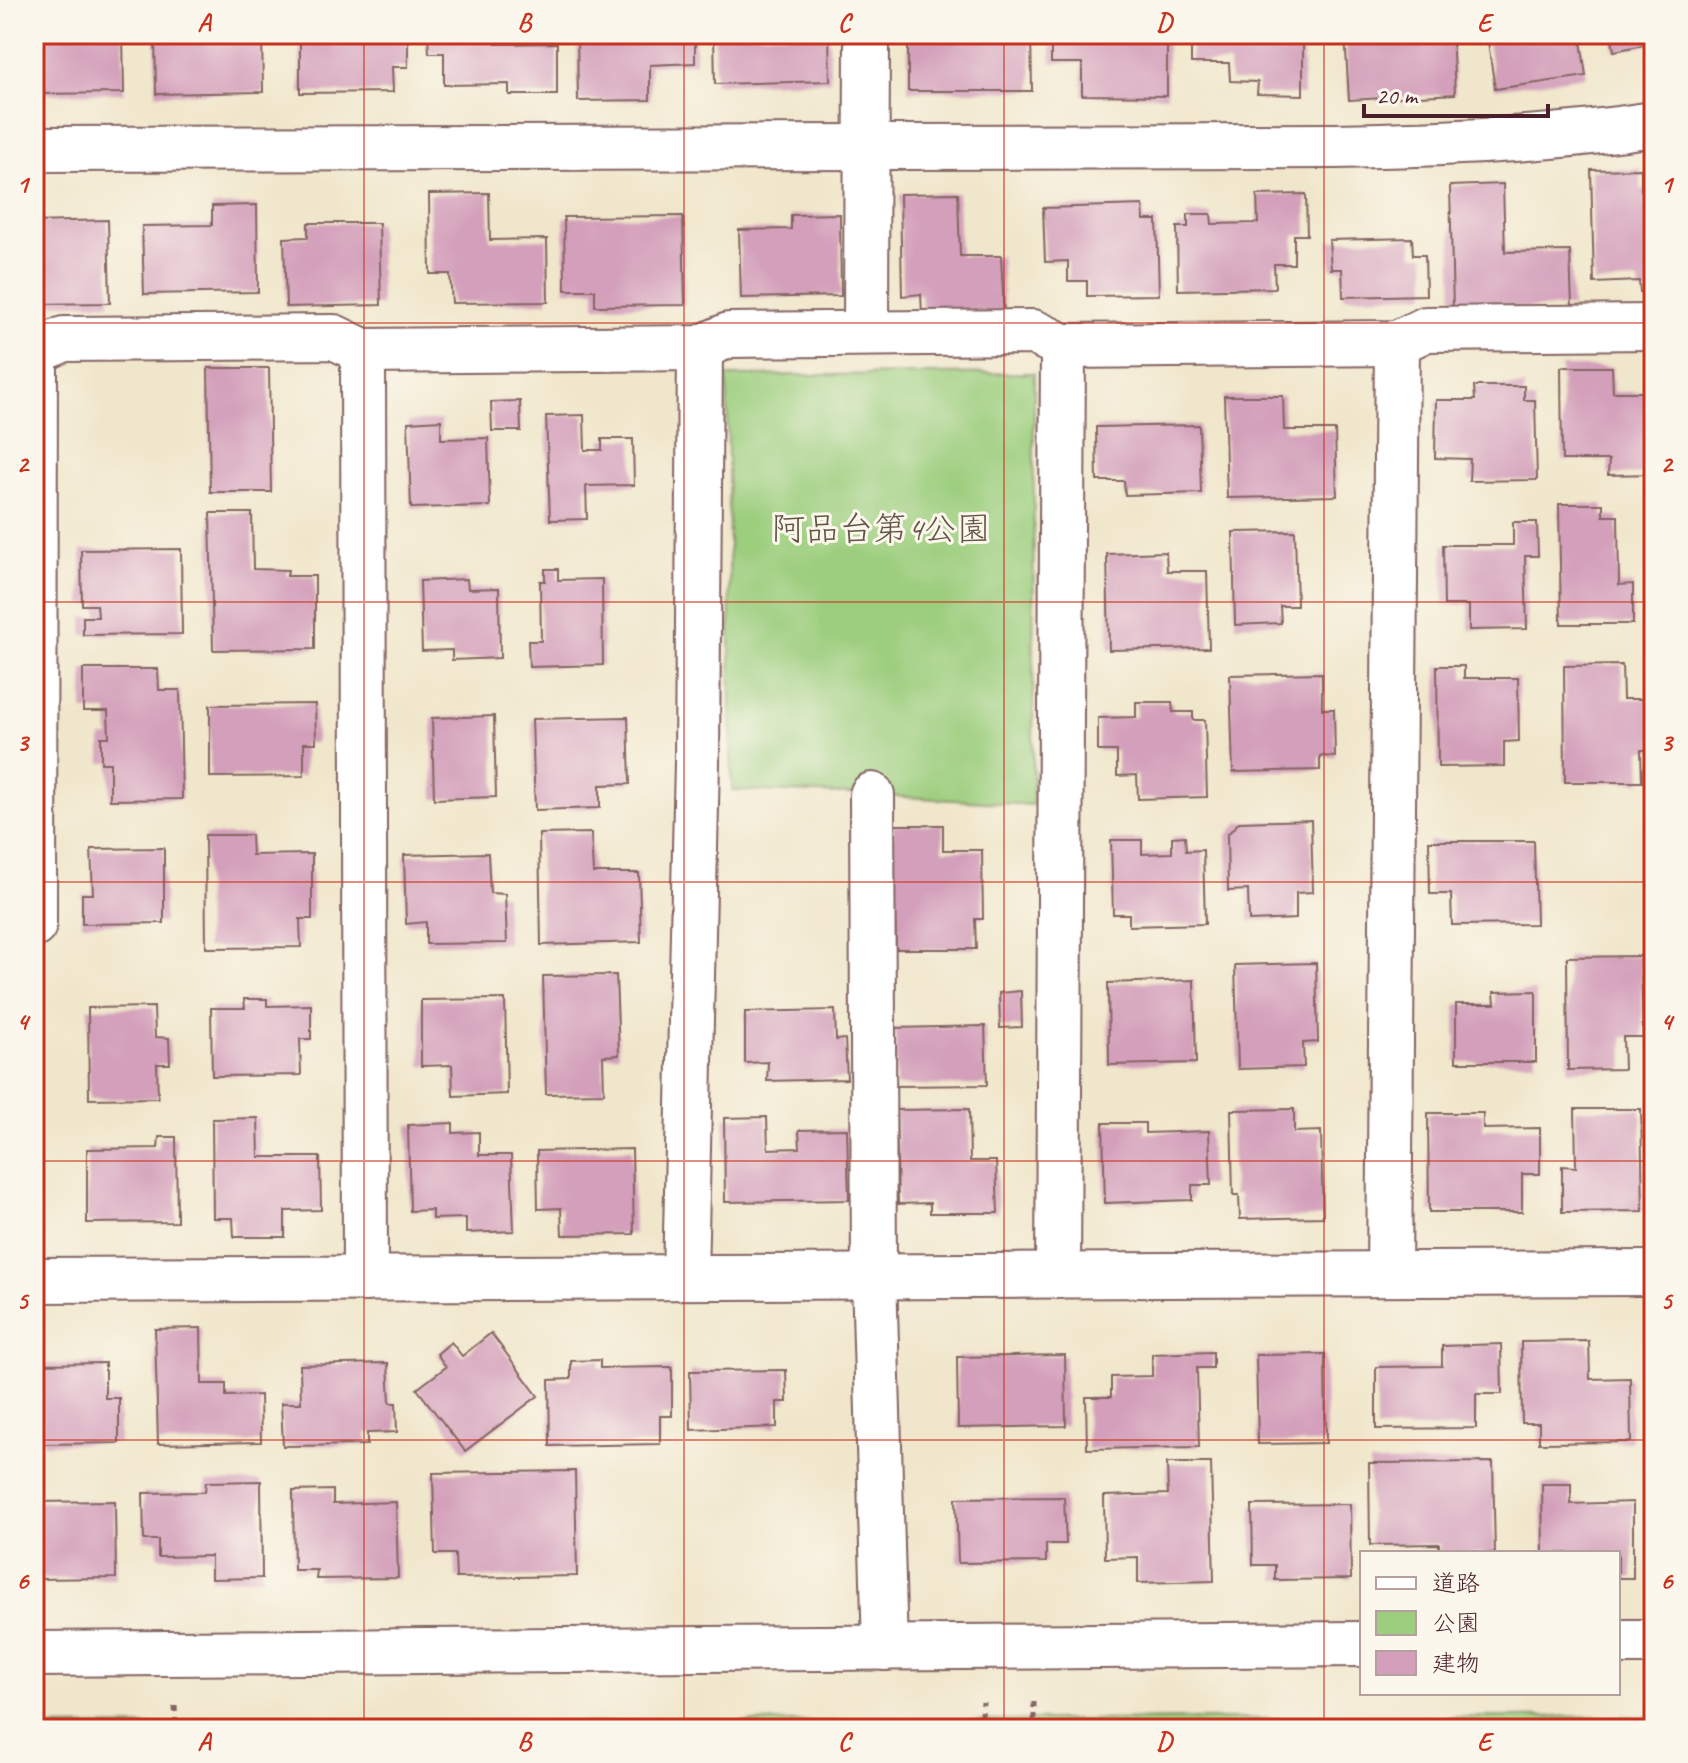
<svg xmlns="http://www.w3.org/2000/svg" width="1688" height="1763" viewBox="0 0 1688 1763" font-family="Caveat,'Klee One',sans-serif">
<rect width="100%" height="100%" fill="#fbf7ec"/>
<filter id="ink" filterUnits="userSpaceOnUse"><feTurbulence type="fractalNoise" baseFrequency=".0125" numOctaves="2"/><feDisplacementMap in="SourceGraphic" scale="16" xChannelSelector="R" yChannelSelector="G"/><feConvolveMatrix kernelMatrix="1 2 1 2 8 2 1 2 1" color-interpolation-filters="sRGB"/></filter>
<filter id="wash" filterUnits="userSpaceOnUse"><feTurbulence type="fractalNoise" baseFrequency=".006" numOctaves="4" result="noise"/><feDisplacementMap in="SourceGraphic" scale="32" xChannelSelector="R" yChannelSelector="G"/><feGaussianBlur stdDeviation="1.8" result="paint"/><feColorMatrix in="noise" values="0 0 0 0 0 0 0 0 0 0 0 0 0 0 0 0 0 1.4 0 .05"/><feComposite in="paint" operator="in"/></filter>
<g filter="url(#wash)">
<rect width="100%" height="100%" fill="#f0e6cb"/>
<g fill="#9cce7e" stroke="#737654" stroke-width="2">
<polygon points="1034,373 1033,805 872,795 732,790 727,376"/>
<polygon points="1654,1716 1654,1729 34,1729 34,1727"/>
</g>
<g id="blocks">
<g fill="#d39fba">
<polygon points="34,34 123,34 124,93 34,94"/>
<polygon points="155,34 262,34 263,92 156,94"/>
<polygon points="300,34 408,34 408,67 392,67 393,92 300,93"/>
<polygon points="428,34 496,34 496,44 557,43 557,95 509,95 509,84 444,85 444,53 429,53"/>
<polygon points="577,34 695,34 695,63 650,65 650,100 578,101"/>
<polygon points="714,34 829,34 830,81 715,84"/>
<polygon points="908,34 1031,34 1032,91 908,91"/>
<polygon points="1051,34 1167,34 1167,96 1082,95 1082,63 1051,63"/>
<polygon points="1191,34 1303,34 1303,95 1257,94 1258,82 1230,81 1229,63 1191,63"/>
<polygon points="1345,34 1452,34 1455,94 1349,100"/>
<polygon points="1472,34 1580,34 1586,76 1495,89 1488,42 1473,44"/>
<polygon points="1611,34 1654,34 1654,43 1614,51"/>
<polygon points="1641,169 1641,190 1654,190 1654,292 1640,292 1639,281 1594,283 1591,170"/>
<polygon points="1503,184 1505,252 1570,251 1572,307 1453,310 1450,186"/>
<polygon points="489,193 490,240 547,239 548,302 452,303 450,274 430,274 429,194"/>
<polygon points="958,193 960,256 1001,256 1004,313 922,313 921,294 902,296 900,194"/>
<polygon points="1306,194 1307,235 1294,235 1294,264 1274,264 1275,288 1178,290 1177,227 1188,227 1188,214 1211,214 1212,224 1258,223 1257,195"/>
<polygon points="257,205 258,292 144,294 142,226 212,225 212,206"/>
<polygon points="1143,205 1144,220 1157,220 1159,295 1087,296 1087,281 1068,281 1068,261 1045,262 1043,208"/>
<polygon points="840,214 841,296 741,298 739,230 791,229 791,215"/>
<polygon points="683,216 685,305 595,306 595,290 565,290 564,217"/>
<polygon points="108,220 110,303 34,304 34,222"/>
<polygon points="308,223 379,223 381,305 286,307 284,238 308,237"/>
<polygon points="1412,238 1413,255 1425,255 1426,295 1343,297 1342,269 1331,269 1329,240"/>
<polygon points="1561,367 1612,367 1613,392 1654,392 1654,474 1608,475 1609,460 1562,460"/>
<polygon points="208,368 269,368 271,492 210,492"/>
<polygon points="1474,386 1524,386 1524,400 1535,400 1537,480 1469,481 1470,459 1435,458 1436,400 1475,400"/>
<polygon points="1224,396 1283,396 1284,430 1335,430 1337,496 1227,498"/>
<polygon points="520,401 521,431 492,431 491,402"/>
<polygon points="584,415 585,450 602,450 602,439 633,439 634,485 586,486 587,519 550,520 546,416"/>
<polygon points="441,420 441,439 488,438 490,506 411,508 408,422"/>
<polygon points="1199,425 1201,493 1125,495 1124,481 1097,481 1096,427"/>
<polygon points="1559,504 1603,504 1603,516 1618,516 1619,585 1633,584 1633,624 1561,624"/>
<polygon points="210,513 252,513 253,569 288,570 287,576 315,576 315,649 213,650"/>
<polygon points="1513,522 1537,522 1538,556 1525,556 1527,629 1469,630 1469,605 1444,605 1443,545 1513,545"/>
<polygon points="1295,531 1297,606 1280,606 1281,623 1235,625 1233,532"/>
<polygon points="181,549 182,634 83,635 83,617 98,617 97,605 82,605 81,550"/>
<polygon points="1166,552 1167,571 1207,571 1209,648 1109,650 1107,554"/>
<polygon points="545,569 558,569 558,580 602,579 603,665 529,667 528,641 541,641 540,581 545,581"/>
<polygon points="467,579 468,589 499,588 500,658 452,660 452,650 422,651 420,581"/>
<polygon points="1622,665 1623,699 1654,699 1654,750 1641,750 1642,782 1565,782 1564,666"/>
<polygon points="1437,666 1464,666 1464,678 1518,678 1519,741 1504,742 1504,766 1438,767"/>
<polygon points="83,669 158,669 159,690 180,690 182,799 110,800 110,763 101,763 101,737 109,737 108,711 83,711"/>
<polygon points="1322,673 1322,709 1334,709 1335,757 1320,756 1320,770 1233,772 1230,675"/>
<polygon points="1136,702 1172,702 1173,712 1193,712 1193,720 1205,720 1207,797 1138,799 1137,775 1117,776 1117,751 1098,751 1098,718 1136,717"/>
<polygon points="315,704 316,743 304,743 304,776 210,777 210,705"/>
<polygon points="494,716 496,797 434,799 432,718"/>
<polygon points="628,717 630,784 600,785 600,808 535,810 532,719"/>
<polygon points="1311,820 1313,892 1296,893 1296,919 1249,921 1248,890 1228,891 1227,835 1239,822"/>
<polygon points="893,825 943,825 943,850 982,850 983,919 975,919 976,949 896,949"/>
<polygon points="591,833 593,873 639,873 641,942 541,945 539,834"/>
<polygon points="205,835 251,835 252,855 312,854 312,919 300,919 301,947 206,948"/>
<polygon points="1185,836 1186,851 1203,850 1205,924 1129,926 1129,914 1113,914 1111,840 1142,840 1142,854 1172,853 1172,837"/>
<polygon points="1429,841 1534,841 1536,924 1452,925 1451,894 1430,894"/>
<polygon points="164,848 164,923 82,924 82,894 93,894 91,849"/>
<polygon points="488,853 490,893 505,894 507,943 426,944 426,922 406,924 404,855"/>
<polygon points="1641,956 1643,1037 1623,1037 1624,1069 1568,1070 1567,957"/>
<polygon points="1316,963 1318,1042 1303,1043 1304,1067 1238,1069 1235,965"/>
<polygon points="616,975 619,1055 603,1056 604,1093 546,1094 543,976"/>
<polygon points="1194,980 1196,1063 1109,1065 1108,983"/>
<polygon points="1021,991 1022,1027 1000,1028 999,993"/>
<polygon points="1536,991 1536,1062 1456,1062 1456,1004 1495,1004 1494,992"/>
<polygon points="244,999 267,999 267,1006 311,1005 311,1039 300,1039 301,1075 212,1076 211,1008 245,1008"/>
<polygon points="505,999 507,1094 453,1096 452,1065 421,1066 421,1000"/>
<polygon points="154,1007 155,1037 169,1038 170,1064 157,1064 158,1098 89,1099 88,1008"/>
<polygon points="835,1010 836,1040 845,1039 847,1079 767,1081 768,1062 745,1063 745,1012"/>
<polygon points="985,1026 987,1085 896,1086 895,1028"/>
<polygon points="969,1109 970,1161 996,1161 998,1213 930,1213 930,1203 898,1204 896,1110"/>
<polygon points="1294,1109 1294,1132 1321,1131 1323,1217 1240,1219 1239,1195 1233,1195 1231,1110"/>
<polygon points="1575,1109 1641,1109 1643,1211 1562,1212 1562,1166 1576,1167"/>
<polygon points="1428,1113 1483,1113 1483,1129 1540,1128 1540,1174 1522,1174 1522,1212 1429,1212"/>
<polygon points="767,1117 768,1149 800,1148 799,1130 847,1129 849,1200 725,1202 724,1118"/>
<polygon points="258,1118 259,1157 320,1157 321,1210 285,1211 285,1237 234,1237 233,1218 213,1218 212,1119"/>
<polygon points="453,1123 453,1133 479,1132 479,1155 511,1155 514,1231 466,1233 466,1218 432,1219 432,1210 410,1211 408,1125"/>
<polygon points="1103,1123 1145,1123 1145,1133 1209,1131 1211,1185 1192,1185 1192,1200 1105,1203"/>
<polygon points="159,1137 176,1137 177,1222 87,1223 87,1149 158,1148"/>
<polygon points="632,1149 634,1234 562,1235 561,1208 538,1209 537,1151"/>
<polygon points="201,1328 202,1384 226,1384 226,1396 260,1395 261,1442 158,1444 155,1329"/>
<polygon points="491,1333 538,1396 465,1451 417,1389 446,1367 437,1354 451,1342 462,1356"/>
<polygon points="1589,1341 1590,1379 1630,1378 1631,1442 1539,1443 1539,1423 1522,1423 1521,1342"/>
<polygon points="1501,1344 1502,1394 1476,1394 1476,1428 1376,1429 1376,1367 1442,1366 1442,1346"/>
<polygon points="1213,1352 1213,1368 1197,1368 1199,1447 1087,1449 1086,1397 1111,1397 1111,1377 1152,1376 1152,1354"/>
<polygon points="1325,1354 1326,1443 1258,1444 1256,1355"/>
<polygon points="1065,1355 1066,1426 958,1428 957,1357"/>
<polygon points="600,1360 600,1368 672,1367 672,1416 660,1416 660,1444 550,1446 549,1380 571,1379 571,1361"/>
<polygon points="105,1363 105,1398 119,1398 119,1443 43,1444 42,1411 34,1411 34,1364"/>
<polygon points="388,1363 390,1403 396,1403 397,1432 367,1433 367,1445 283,1446 281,1403 301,1403 300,1365"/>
<polygon points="786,1370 787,1402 777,1402 777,1427 691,1430 690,1371"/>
<polygon points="1493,1462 1495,1553 1439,1553 1439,1544 1370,1545 1369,1463"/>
<polygon points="1167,1463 1211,1463 1214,1581 1138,1583 1138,1557 1105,1558 1104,1496 1168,1494"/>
<polygon points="575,1471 577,1576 456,1578 455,1554 435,1554 433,1473"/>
<polygon points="261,1481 262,1578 211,1579 211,1556 158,1557 158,1540 144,1540 143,1493 205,1492 206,1482"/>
<polygon points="1542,1484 1571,1484 1571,1504 1633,1502 1633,1578 1618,1578 1618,1553 1543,1553"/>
<polygon points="333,1490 333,1504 396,1502 398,1578 316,1579 317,1570 294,1570 293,1491"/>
<polygon points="1064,1497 1066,1544 1046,1544 1046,1562 958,1563 956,1498"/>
<polygon points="115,1501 116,1578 34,1579 34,1502"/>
<polygon points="1350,1504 1351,1579 1275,1580 1275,1565 1253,1565 1252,1505"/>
</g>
</g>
</g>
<g filter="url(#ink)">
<use href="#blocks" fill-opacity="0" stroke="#846563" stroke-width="2"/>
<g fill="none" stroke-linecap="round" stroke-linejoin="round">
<g stroke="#846563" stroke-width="48">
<g id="street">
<polyline points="866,333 867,34"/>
<polyline points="363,351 365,1279"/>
<polyline points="34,353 64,339 334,337 363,351 700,348 729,335 1033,332 1063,346 1397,343 1426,329 1654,327"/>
<polyline points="872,795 874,1276 885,1648"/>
<polyline points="34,925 35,353"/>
<polyline points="1389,1274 1397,343"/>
<polyline points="1058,1276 1063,346"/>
<polyline points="685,1277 697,762 700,348"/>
</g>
</g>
<g stroke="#846563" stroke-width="48">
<g id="secondary">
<path d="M34,149L1335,146C1441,144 1548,140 1654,124"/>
<polyline points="34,1280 1654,1273"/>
<polyline points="1618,1642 1654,1642"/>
<polyline points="34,1654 1362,1644"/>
</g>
</g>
<g stroke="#846563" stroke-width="5" stroke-dasharray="6 6" stroke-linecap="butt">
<polyline points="1034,1702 1034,1729"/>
<polyline points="175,1706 176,1729"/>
<polyline points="981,1729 983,1702"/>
</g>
<use href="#street" stroke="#fff" stroke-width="44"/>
<use href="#secondary" stroke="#fff" stroke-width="44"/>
</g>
</g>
<path fill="none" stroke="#c8321e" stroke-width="2" stroke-opacity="0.55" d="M364,34V1729M684,34V1729M1004,34V1729M1324,34V1729M34,323H1654M34,602H1654M34,882H1654M34,1161H1654M34,1440H1654"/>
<g text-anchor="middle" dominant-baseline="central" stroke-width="6" stroke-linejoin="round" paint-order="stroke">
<g font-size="34" fill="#635444" stroke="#fbf7ec">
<text x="881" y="528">阿品台第4公園</text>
</g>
</g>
<rect width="1688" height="1763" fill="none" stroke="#fbf7ec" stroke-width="88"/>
<rect x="1360" y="1551" width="260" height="144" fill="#fbf7ec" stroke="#b4a19f" stroke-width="2"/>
<rect x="1376" y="1577" width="40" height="12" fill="#ffffff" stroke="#b4a19f" stroke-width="2"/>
<text x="1432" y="1591" font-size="24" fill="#4a1f2b">道路</text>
<rect x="1376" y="1611" width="40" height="24" fill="#9cce7e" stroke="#b4a19f" stroke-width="2"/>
<text x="1432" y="1631" font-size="24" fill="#4a1f2b">公園</text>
<rect x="1376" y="1651" width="40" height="24" fill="#d39fba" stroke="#b4a19f" stroke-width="2"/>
<text x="1432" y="1671" font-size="24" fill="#4a1f2b">建物</text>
<path d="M1364 104v12h184v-12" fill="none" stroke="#4a1f2b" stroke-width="4"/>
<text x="1376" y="104" font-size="24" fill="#4a1f2b" stroke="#fbf7ec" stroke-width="6" paint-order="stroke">20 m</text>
<rect x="44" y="44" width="1600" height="1675" fill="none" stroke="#c8321e" stroke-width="3"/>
<g font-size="26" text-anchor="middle" font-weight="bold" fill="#c8321e">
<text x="204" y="31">A</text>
<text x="524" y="31">B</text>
<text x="844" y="31">C</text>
<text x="1164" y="31">D</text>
<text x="1484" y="31">E</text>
<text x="22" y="193">1</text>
<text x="1666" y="193">1</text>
<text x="22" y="472">2</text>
<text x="1666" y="472">2</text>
<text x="22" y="751">3</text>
<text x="1666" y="751">3</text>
<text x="22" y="1030">4</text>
<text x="1666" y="1030">4</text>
<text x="22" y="1309">5</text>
<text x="1666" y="1309">5</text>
<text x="22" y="1589">6</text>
<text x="1666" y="1589">6</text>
<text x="204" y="1750">A</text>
<text x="524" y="1750">B</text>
<text x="844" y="1750">C</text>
<text x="1164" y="1750">D</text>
<text x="1484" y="1750">E</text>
</g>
</svg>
